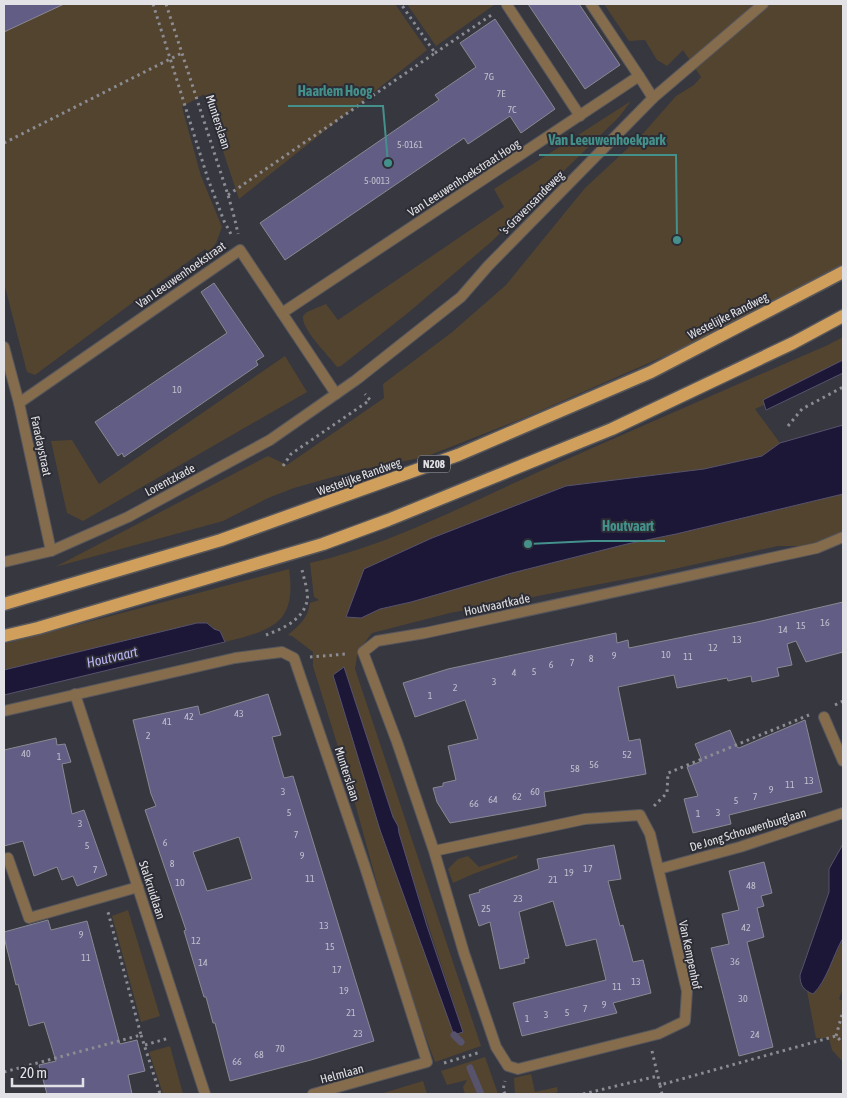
<svg xmlns="http://www.w3.org/2000/svg" width="847" height="1098" viewBox="0 0 847 1098" font-family="'Asap Condensed',sans-serif">
<rect width="100%" height="100%" fill="#37373f"/>
<g fill="#534430" fill-rule="evenodd">
<polygon points="4,4 395,4 427,50 239,199 204,94 182,107 201,176 222,227 216,243 209,252 205,249 35,375 27,372 4,283"/>
<polygon points="407,4 493,4 494,5 436,46"/>
<polygon points="604,4 843,4 843,265 701,340 524,418 425,457 358,470 294,488 268,498 223,521 55,567 268,456 287,465 384,398 383,384 451,333 506,285 585,188 640,137 676,96 694,85 701,77 683,50 667,66 657,60 645,40 629,41"/>
<path d="M631,101L619,117L491,242L409,312L341,366L337,367C329,355 301,330 303,316L307,312L326,304L338,320L504,207L494,189Z"/>
<path d="M843,337V370L755,409L780,443L762,456L704,469L565,486L432,538L355,595L346,617L361,618L380,609L407,603L512,573L627,544L676,534L843,494V539L821,546H778L647,575L450,613L372,633L362,646L357,656L355,669L481,1046L435,1062L400,968L352,792L313,666V652L292,636L288,635C300,624 307,620 310,603L319,600L314,597L310,563C389,545 463,506 536,473C633,430 731,387 828,345ZM344,668L463,1031L455,1035L380,830L333,676Z"/>
<polygon points="285,356 307,392 83,521 67,513 51,441 72,440 99,484"/>
<path d="M289,569C297,624 272,630 225,642L219,631L214,629L207,623H197L4,670V644Z"/>
<polygon points="518,855 517,858 473,874 453,883 448,869 458,859 468,856 479,867"/>
<polygon points="128,910 160,1016 141,1022 112,916"/>
<polygon points="843,939 843,988 839,999 843,1001 843,1062 832,1050 829,1038 816,1038 807,991 813,994 820,987"/>
<polygon points="170,1046 183,1094 163,1094 149,1052"/>
<polygon points="485,1057 498,1094 465,1094 463,1087 467,1080 447,1085 441,1071"/>
<polygon points="531,1074 535,1092 557,1087 558,1092 550,1094 515,1094 514,1078"/>
<polygon points="423,1081 427,1094 380,1094"/>
</g>
<g fill="#1c1637" stroke="#57536c">
<polygon points="843,360 843,373 766,410 763,400"/>
<polygon points="843,425 843,494 676,534 627,544 512,573 411,602 380,609 361,618 346,617 364,569 432,538 566,486 704,469 762,456 780,443"/>
<polygon points="197,623 207,623 214,629 220,631 225,642 4,695 4,670"/>
<polygon points="344,667 393,817 398,826 399,833 427,926 463,1032 454,1035 380,830 333,675"/>
<path d="M843,844V938C833,955 827,981 813,994C803,990 800,985 800,975L829,892V869Z"/>
</g>
<g fill="none" stroke-linecap="round" stroke-linejoin="round">
<g stroke="#57536c" stroke-width="7">
<polyline points="454,1035 461,1042"/>
<polyline points="470,1068 481,1094"/>
</g>
</g>
<g fill="#615d84" stroke="#898993" fill-rule="evenodd">
<polygon points="4,4 64,4 4,32"/>
<polygon points="528,4 579,4 620,65 585,89"/>
<polygon points="495,19 555,109 521,133 510,116 468,144 464,138 285,260 260,223 439,100 435,95 476,67 460,43"/>
<polygon points="214,283 264,356 256,361 258,365 124,457 122,453 118,456 95,422 227,333 201,292"/>
<polygon points="843,602 843,652 806,662 796,641 787,644 792,665 777,668 779,676 752,682 751,676 728,681 727,678 677,688 674,675 618,687 629,741 640,739 646,774 544,792 546,806 450,823 437,802 433,788 443,786 443,783 456,780 448,746 478,739 465,700 415,717 403,683 448,669 616,633 617,643 628,640 629,648 757,622"/>
<path d="M268,694L281,735L272,737L284,778L293,776L374,1041L311,1060L230,1081L215,1023H213L206,997H204L184,931L186,930L145,810L156,806L151,794L133,720L198,706L200,715ZM239,837L252,879L207,891L193,852Z"/>
<polygon points="805,720 822,792 729,815 731,824 693,833 684,799 698,796 687,767 702,761 695,744 730,730 737,747 739,748"/>
<polygon points="56,738 57,745 65,744 71,762 62,764 72,814 84,810 107,875 77,886 73,876 62,880 57,867 34,876 23,841 4,846 4,750"/>
<polygon points="614,845 621,879 608,881 620,926 623,925 633,962 643,960 651,993 613,1003 617,1013 522,1036 513,1003 606,980 596,939 566,946 553,901 519,912 529,958 524,959 525,963 500,969 490,922 479,926 469,895 480,892 479,890 539,869 537,859"/>
<polygon points="764,862 772,893 761,896 764,906 757,908 764,937 747,942 773,1047 739,1056 711,948 729,944 722,914 739,910 729,871"/>
<polygon points="48,920 51,930 87,921 120,1044 137,1040 145,1071 128,1075 132,1094 47,1094 39,1065 56,1061 44,1022 29,1026 18,984 16,985 4,937 4,932"/>
</g>
<g fill="none" stroke-linecap="round" stroke-linejoin="round">
<g stroke="#56565d" stroke-width="12">
<g id="service">
<polyline points="591,4 639,76"/>
<polyline points="507,5 580,116"/>
<polyline points="824,717 843,761"/>
<polyline points="4,859 8,858 29,918 138,887"/>
</g>
</g>
<g stroke="#56565d" stroke-width="12">
<g id="minor">
<polyline points="282,313 639,76 653,98"/>
<polyline points="4,347 19,403 51,551"/>
<polyline points="19,403 240,250 336,394"/>
<polyline points="75,694 205,1094"/>
<polyline points="4,711 235,658 282,652 294,658 364,864 427,1062 313,1094"/>
<polyline points="434,851 585,819 640,815 650,834 687,991 685,1021 658,1034 518,1069 508,1066 496,1047 464,953 434,851 397,742 363,652 377,641 425,633 817,548 843,537"/>
<polyline points="659,869 740,847 843,813"/>
</g>
</g>
<g stroke="#56565d" stroke-width="12">
<polyline id="tertiary" points="4,562 51,551 128,517 270,440 356,380 461,297 488,266 653,98 763,4"/>
</g>
<g stroke="#56565d" stroke-width="15">
<g id="primary">
<polyline points="4,604 221,540 458,455 651,372 843,272"/>
<polyline points="4,636 38,628 323,544 388,520 612,429 793,343 843,316"/>
</g>
</g>
<g stroke="#8c8c93" stroke-width="3" stroke-dasharray="2.5 4" stroke-linecap="butt">
<polyline points="153,4 208,179 224,221 232,236"/>
<polyline points="166,4 228,195 235,220 238,234"/>
<polyline points="435,53 493,14"/>
<polyline points="4,143 182,53"/>
<polyline points="228,195 435,53 401,4"/>
<polyline points="788,426 802,409 843,387"/>
<polyline points="283,466 291,454 370,400 365,394"/>
<path d="M266,635C282,629 303,620 307,601C309,593 304,579 302,570"/>
<polyline points="310,657 346,654"/>
<polyline points="835,705 843,701"/>
<polyline points="654,806 667,793 668,773 809,715"/>
<polyline points="141,1035 160,1094"/>
<polyline points="836,1036 843,1011"/>
<polyline points="145,1045 169,1038"/>
<polyline points="652,1051 660,1085"/>
<polyline points="444,1063 481,1052"/>
<polyline points="4,1072 141,1035 108,912"/>
<polyline points="505,1094 503,1090 505,1081"/>
<polyline points="583,1094 658,1076"/>
<polyline points="662,1094 660,1085 836,1036 843,1043"/>
</g>
<use href="#service" stroke="#846c4d" stroke-width="10"/>
<use href="#minor" stroke="#846c4d" stroke-width="10"/>
<use href="#tertiary" stroke="#846c4d" stroke-width="10"/>
<use href="#primary" stroke="#cf9f5b" stroke-width="12"/>
</g>
<g text-anchor="middle" dominant-baseline="central" stroke-width="4" stroke-linejoin="round" paint-order="stroke">
<g font-size="10" fill="#c1c0ce">
<text x="489" y="76">7G</text>
<text x="501" y="93">7E</text>
<text x="512" y="109">7C</text>
<text x="410" y="144">5-0161</text>
<text x="377" y="180">5-0013</text>
<text x="177" y="389">10</text>
<text x="825" y="622">16</text>
<text x="801" y="625">15</text>
<text x="783" y="629">14</text>
<text x="737" y="639">13</text>
<text x="713" y="647">12</text>
<text x="666" y="654">10</text>
<text x="614" y="655">9</text>
<text x="688" y="656">11</text>
<text x="591" y="658">8</text>
<text x="572" y="662">7</text>
<text x="551" y="664">6</text>
<text x="534" y="671">5</text>
<text x="514" y="672">4</text>
<text x="494" y="681">3</text>
<text x="455" y="687">2</text>
<text x="430" y="695">1</text>
<text x="239" y="713">43</text>
<text x="189" y="716">42</text>
<text x="167" y="721">41</text>
<text x="148" y="735">2</text>
<text x="26" y="753">40</text>
<text x="627" y="754">52</text>
<text x="59" y="756">1</text>
<text x="594" y="764">56</text>
<text x="575" y="768">58</text>
<text x="809" y="780">13</text>
<text x="790" y="784">11</text>
<text x="771" y="789">9</text>
<text x="283" y="791">3</text>
<text x="535" y="791">60</text>
<text x="517" y="796">62</text>
<text x="755" y="796">7</text>
<text x="493" y="799">64</text>
<text x="736" y="800">5</text>
<text x="474" y="803">66</text>
<text x="289" y="812">5</text>
<text x="718" y="812">3</text>
<text x="698" y="813">1</text>
<text x="80" y="823">3</text>
<text x="296" y="834">7</text>
<text x="165" y="842">6</text>
<text x="87" y="845">5</text>
<text x="302" y="855">9</text>
<text x="172" y="863">8</text>
<text x="588" y="868">17</text>
<text x="95" y="869">7</text>
<text x="569" y="872">19</text>
<text x="310" y="878">11</text>
<text x="553" y="879">21</text>
<text x="180" y="882">10</text>
<text x="751" y="885">48</text>
<text x="518" y="898">23</text>
<text x="486" y="908">25</text>
<text x="324" y="925">13</text>
<text x="746" y="927">42</text>
<text x="81" y="934">9</text>
<text x="196" y="940">12</text>
<text x="330" y="946">15</text>
<text x="86" y="957">11</text>
<text x="735" y="961">36</text>
<text x="203" y="962">14</text>
<text x="337" y="969">17</text>
<text x="636" y="981">13</text>
<text x="617" y="986">11</text>
<text x="344" y="990">19</text>
<text x="743" y="998">30</text>
<text x="604" y="1004">9</text>
<text x="585" y="1008">7</text>
<text x="351" y="1012">21</text>
<text x="567" y="1012">5</text>
<text x="546" y="1014">3</text>
<text x="527" y="1018">1</text>
<text x="358" y="1033">23</text>
<text x="755" y="1034">24</text>
<text x="280" y="1048">70</text>
<text x="259" y="1054">68</text>
<text x="237" y="1061">66</text>
</g>
<rect fill="#2d2d35" stroke="#ababb1" stroke-width="1" x="418" y="455.5" width="32" height="17" rx="4"/>
<g font-size="11" font-weight="bold" fill="#e1e1e6">
<text x="434" y="464">N208</text>
</g>
<g font-size="12" fill="#e1e1e6" stroke="#2d2d35">
<text transform="translate(218 122) rotate(72)">Munterslaan</text>
<text transform="translate(464 178) rotate(-33)">Van Leeuwenhoekstraat Hoog</text>
<text transform="translate(532 203) rotate(-45)">'s-Gravensandeweg</text>
<text transform="translate(181 275) rotate(-35)">Van Leeuwenhoekstraat</text>
<text transform="translate(728 316) rotate(-27)">Westelijke Randweg</text>
<text transform="translate(41 446) rotate(78)">Faradaystraat</text>
<text transform="translate(359 477) rotate(-20)">Westelijke Randweg</text>
<text transform="translate(170 480) rotate(-28)">Lorentzkade</text>
<text transform="translate(497 605) rotate(-12)">Houtvaartkade</text>
<text transform="translate(347 774) rotate(72)">Munterslaan</text>
<text transform="translate(748 830) rotate(-17)">De Jong Schouwenburglaan</text>
<text transform="translate(152 890) rotate(72)">Stalkruidlaan</text>
<text transform="translate(690 955) rotate(78)">Van Kempenhof</text>
<text transform="translate(342 1074) rotate(-15)">Helmlaan</text>
</g>
<g font-size="14" font-style="italic" fill="#bcb6f7" stroke="#2d2d35">
<text transform="translate(112 657) rotate(-13)">Houtvaart</text>
</g>
</g>
<path fill="none" stroke="#44918c" stroke-width="2" d="M388 163L383 106H288M677 240L676 155H539M528 544L592 541H665"/>
<g fill="#44918c" stroke="#2d2d35" stroke-width="2">
<circle cx="388" cy="163" r="5"/>
<circle cx="677" cy="240" r="5"/>
<circle cx="528" cy="544" r="5"/>
</g>
<g font-size="14" text-anchor="middle" font-weight="bold" fill="#44918c" stroke="#2d2d35" stroke-width="4" stroke-linejoin="round" paint-order="stroke">
<text x="335" y="96">Haarlem Hoog</text>
<text x="607" y="145">Van Leeuwenhoekpark</text>
<text x="628" y="531">Houtvaart</text>
</g>
<rect width="847" height="1098" fill="none" stroke="#e1e1e6" stroke-width="10"/>
<path d="M12 1078v8h71v-8" fill="none" stroke="#e1e1e6" stroke-width="2.5"/>
<text x="20" y="1078" font-size="15" fill="#e1e1e6" stroke="#2d2d35" stroke-width="4" paint-order="stroke">20 m</text>
</svg>
